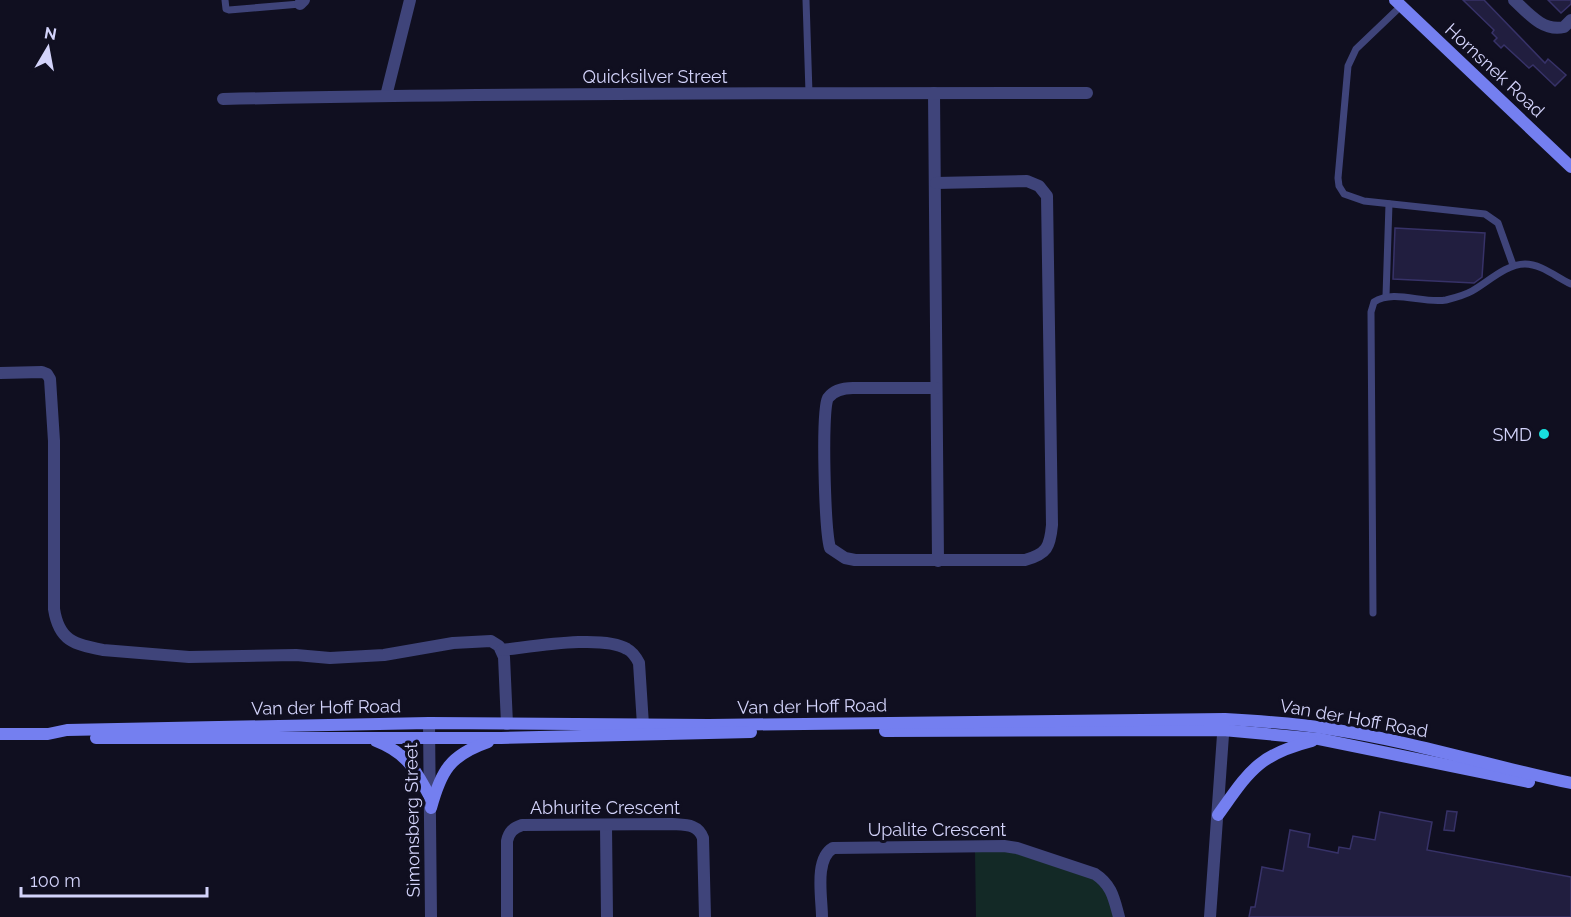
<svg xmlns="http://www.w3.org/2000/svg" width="1571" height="917" viewBox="0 0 1571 917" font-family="Raleway,sans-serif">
<rect width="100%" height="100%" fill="#100f20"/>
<polygon fill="#132926" points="1005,850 1093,878 1105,887 1115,917 976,917 975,851"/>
<g fill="#211e3f" stroke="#373268" stroke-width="1.5">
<polygon points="1463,0 1484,0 1545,63 1548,59 1566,75 1555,86 1533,65 1529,68 1504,45 1501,48 1494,41 1497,38 1492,33 1494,30"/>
<polygon points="1548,0 1571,0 1571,4 1561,13"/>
<polygon points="1395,228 1485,233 1482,277 1474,283 1393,279"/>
<polygon points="1447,811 1457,812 1454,831 1444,830"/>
<polygon points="1380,812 1432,822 1427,850 1571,877 1571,917 1249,917 1251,907 1255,907 1262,867 1283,871 1290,830 1310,834 1308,847 1338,853 1339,847 1350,849 1353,836 1375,840"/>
</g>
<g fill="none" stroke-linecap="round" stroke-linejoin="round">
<g stroke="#3f447a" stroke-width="7">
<polyline points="225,0 226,9 229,10 300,4"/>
<polyline points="806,0 809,93"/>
<polyline points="1401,6 1356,49 1348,66 1338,178 1339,186 1344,194 1364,201 1485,214 1498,223 1513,265"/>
<polyline points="1386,296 1389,204"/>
<path d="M1373,613L1371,312L1374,302C1394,289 1423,304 1446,300C1454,298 1465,295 1472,291C1488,282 1506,264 1525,264C1541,264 1556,277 1571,284"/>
</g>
<g stroke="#3f447a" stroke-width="12">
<path d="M1514,0C1528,13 1543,32 1564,27L1571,20"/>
<polyline points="300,4 304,0"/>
<polyline points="934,93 938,561"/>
<polyline points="386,96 410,0"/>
<path d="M223,99C511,93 799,93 1087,93"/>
<path d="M0,373L42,372L47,374L50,379L54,441V609C59,641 74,644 103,650L189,657L296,655L330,658L384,655L453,643L491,641L499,646L504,657L507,724"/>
<path d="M936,388H853C844,388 834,390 828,398C821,411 825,530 830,548L845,558L855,560H1025C1047,554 1050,547 1052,525L1047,196L1039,186L1027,181L936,183"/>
<path d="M502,650C531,647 602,634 627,649C633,652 636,657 639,663L643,725"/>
<polyline points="429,723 431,917"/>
<polyline points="606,826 607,917"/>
<path d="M507,917V841C509,832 513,828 522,825L672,824C686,825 698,824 703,838L705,917"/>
<path d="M822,917C822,898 814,859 833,848L1004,846L1017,848L1095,874C1112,885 1114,899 1119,917"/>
<polyline points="1210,917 1224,721"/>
</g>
<g stroke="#747ff0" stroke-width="12">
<polyline points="1395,0 1571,167"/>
<polyline points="885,731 1223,730 1319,739 1529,782"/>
<path d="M0,734H48L67,730L429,723L709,725L1225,719C1260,721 1295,723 1330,729C1411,741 1490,766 1571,783"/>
<polyline points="96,738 501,738 751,732"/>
<path d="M376,741C407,753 416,770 431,799"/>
<path d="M431,808C441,771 450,755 488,742"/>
<path d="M1218,815C1249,772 1257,755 1312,741"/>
</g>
</g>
<circle fill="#18e1df" stroke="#100f20" stroke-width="2" cx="1544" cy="434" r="6"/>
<g text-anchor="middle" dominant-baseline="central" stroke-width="6" stroke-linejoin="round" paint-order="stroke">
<g font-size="18" fill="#d3d3fa" stroke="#100f20">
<text transform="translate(1495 70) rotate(43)">Hornsnek Road</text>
<text x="655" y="76">Quicksilver Street</text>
<text transform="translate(812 706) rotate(-1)">Van der Hoff Road</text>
<text transform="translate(326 707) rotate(-1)">Van der Hoff Road</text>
<text transform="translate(1354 718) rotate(10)">Van der Hoff Road</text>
<text x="605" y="807">Abhurite Crescent</text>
<text transform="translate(412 820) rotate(-91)">Simonsberg Street</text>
<text x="937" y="829">Upalite Crescent</text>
</g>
<g font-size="18" fill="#d3d3fa" stroke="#100f20" text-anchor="end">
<text x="1532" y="434">SMD</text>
</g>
</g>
<g transform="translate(48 48) rotate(10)" stroke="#100f20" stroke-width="4.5" paint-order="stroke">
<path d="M0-4.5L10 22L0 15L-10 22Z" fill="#d3d3fa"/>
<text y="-9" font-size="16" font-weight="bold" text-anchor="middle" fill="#d3d3fa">N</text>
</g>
<path d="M21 887v9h186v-9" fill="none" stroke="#d3d3fa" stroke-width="3"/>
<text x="30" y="887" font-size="18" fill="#d3d3fa" stroke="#100f20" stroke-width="4.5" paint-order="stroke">100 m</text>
</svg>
